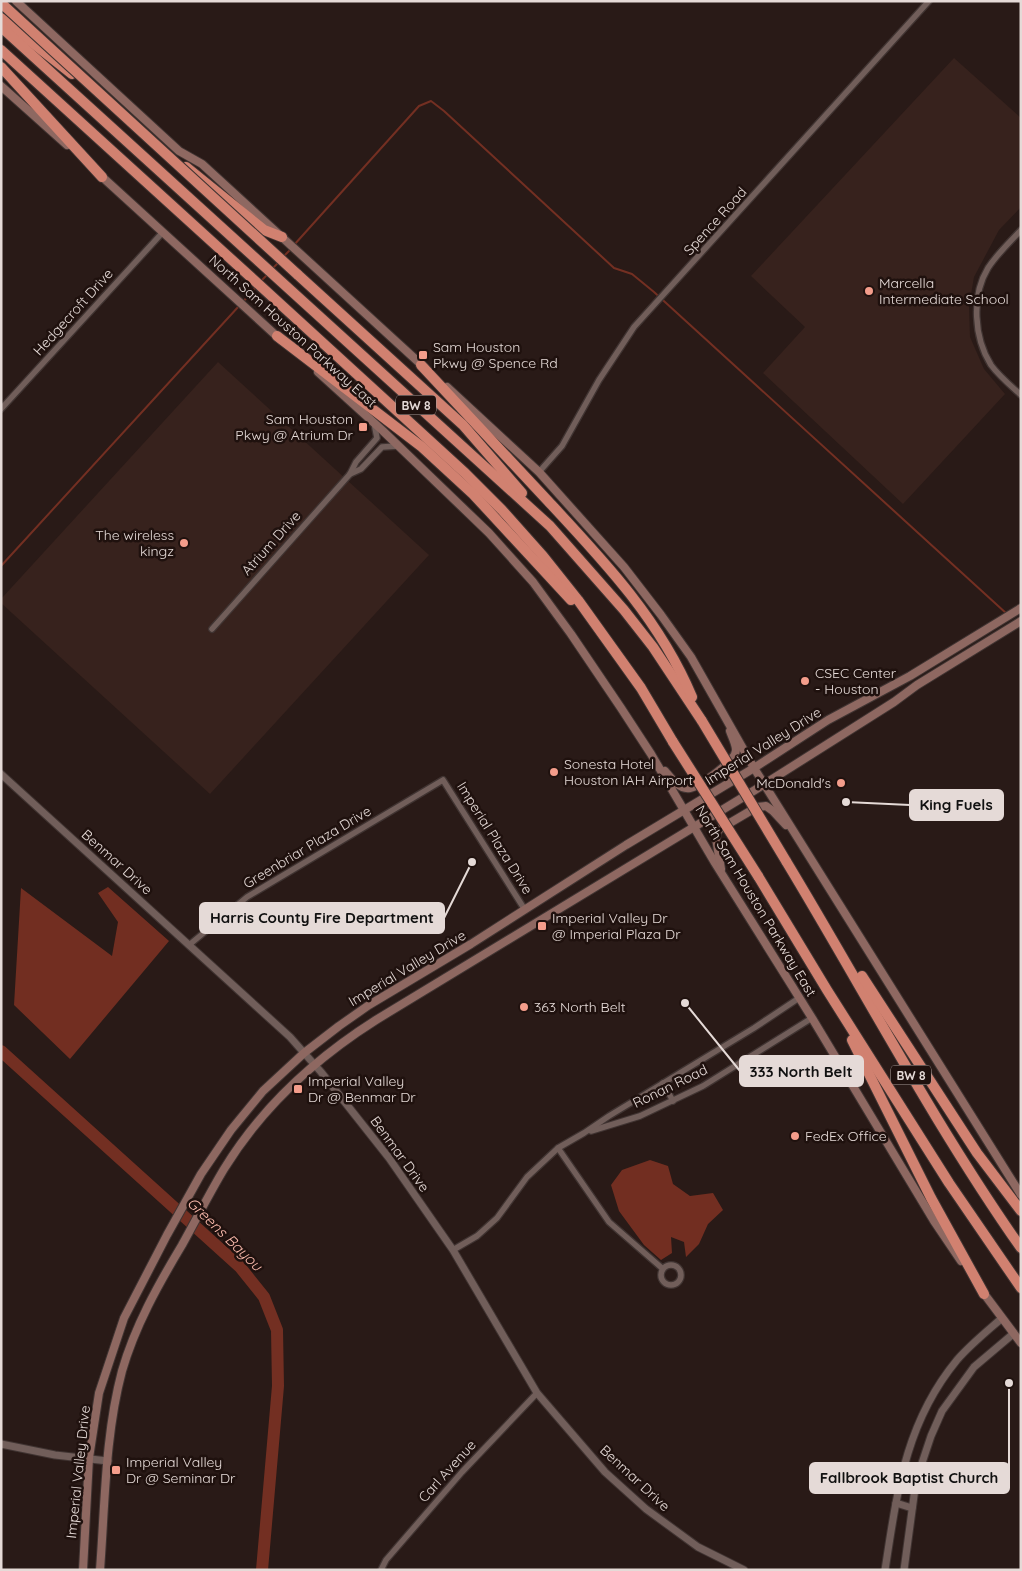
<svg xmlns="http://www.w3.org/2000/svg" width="1022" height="1571" viewBox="0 0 1022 1571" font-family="Quicksand,sans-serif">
<rect width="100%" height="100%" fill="#291a17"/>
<g fill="#37221d">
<polygon points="954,58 1021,118 1021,207 999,230 974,277 969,306 970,337 984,369 1005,394 903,504 763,373 805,327 751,276"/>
<polygon points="218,362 429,555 210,794 1,603 1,599"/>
</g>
<g fill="#722e21">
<polygon points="108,887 169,941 70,1059 14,1005 21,888 112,956 118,922 98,893"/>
<polygon points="650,1160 668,1166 673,1184 690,1196 713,1193 723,1210 708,1224 699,1244 686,1257 684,1242 671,1237 672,1253 661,1260 644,1245 619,1211 611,1185 622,1170"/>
</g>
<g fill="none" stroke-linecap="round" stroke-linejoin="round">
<g stroke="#732f22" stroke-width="2">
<polyline points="294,245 419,106 431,101 444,111 614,268 632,274 654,292 1007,614"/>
<polyline points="284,256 291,249"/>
<polyline points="272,269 279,262"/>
<polyline points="260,282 267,275"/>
<polyline points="242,303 255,288"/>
<polyline points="1,566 239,306"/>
</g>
<polyline stroke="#732f22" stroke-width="12" points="1,1051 240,1267 264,1297 277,1330 278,1386 262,1570"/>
<g stroke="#403432" stroke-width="8">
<g id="minor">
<path d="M1021,230C1010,242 997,254 988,268C971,296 974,338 991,365C999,376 1011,386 1021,395"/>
<polyline points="1,409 163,232"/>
<polyline points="539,472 562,446 599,380 634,327 929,1"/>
<polyline points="350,474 361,469 382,447 398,446"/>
<polyline points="212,629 350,474 356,462 377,438 374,423"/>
<polyline points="189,945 247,897 443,780 525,910"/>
<polyline points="663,1083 673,1101"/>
<polyline points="591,1131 640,1116 703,1086 812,1018"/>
<polyline points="558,1148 609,1222 663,1269"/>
<polyline points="453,1250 477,1236 497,1218 527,1177 558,1148 584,1133 609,1116 754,1028 799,998"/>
<circle cx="671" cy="1275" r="10"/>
<polyline points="381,1570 386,1560 462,1472 537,1393"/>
</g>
</g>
<g stroke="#403432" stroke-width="9">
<g id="tertiary">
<polyline points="1,774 290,1037 321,1072 389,1158 453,1250 537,1393 605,1472 646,1509 698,1547 744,1570"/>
<polyline points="1,1444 55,1455 108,1461"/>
<polyline points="896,1503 912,1508"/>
<path d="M885,1570C897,1493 905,1423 957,1360C970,1345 986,1332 1001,1319"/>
<polyline points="904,1570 916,1481 931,1436 942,1411 974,1367 1013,1334"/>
</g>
</g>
<g stroke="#403432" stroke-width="10">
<g id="secondary">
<polyline points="16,1 179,151 202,164 425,368"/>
<polyline points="1,86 67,145"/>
<polyline points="99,174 281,340"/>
<polyline points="318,372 383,431 489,533 533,582 571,634 621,708 651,754 715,863 812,1018 934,1221 961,1261"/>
<polyline points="447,387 539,472 624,567 661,615 691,657 754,768 1021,1195"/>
<path d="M665,771C671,778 679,790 690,788C700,786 736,761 736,750C736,744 732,737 730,731"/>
<polyline points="721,869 716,838 718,830 757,807 766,806 773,811 786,825"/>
<polyline points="982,1291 1021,1343"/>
<polyline points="83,1570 89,1458 99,1393 124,1318 167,1235 201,1174 231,1130 263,1091 304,1053 339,1026 369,1005 471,944 626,845 754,768 828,720 910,676 1021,608"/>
<path d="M100,1570C105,1504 105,1435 122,1371C135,1326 158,1285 182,1245C196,1220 209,1194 224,1169C262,1107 316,1058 376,1020L755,790L894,702L917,685L1021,621"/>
</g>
</g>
<g stroke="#403432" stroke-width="12">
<g id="motorway">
<polyline points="1,18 72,74"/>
<polyline points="1,27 550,526 624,610 653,647 702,721"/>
<polyline points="1,50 243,270 465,473 502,510 543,556 578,600 641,688 673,742"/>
<polyline points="1,67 102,177"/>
<polyline points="186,167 264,230 282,237"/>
<polyline points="297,274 463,425 522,493"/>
<polyline points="277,336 422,447 473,494 571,600"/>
<path d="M421,365C463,410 506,456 548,501C604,561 660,620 692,697"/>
<path d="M786,861C864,990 934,1124 1021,1248"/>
<polyline points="758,876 827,990 949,1183 1021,1288"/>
<polyline points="862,976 977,1153 1021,1211"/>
<polyline points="852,1040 931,1198 984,1294"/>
</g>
</g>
<use href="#minor" stroke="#715e5a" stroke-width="5.5"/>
<use href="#tertiary" stroke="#715e5a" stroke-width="7"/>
<use href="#secondary" stroke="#8e6861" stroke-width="8"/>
<use href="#motorway" stroke="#d18170" stroke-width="10"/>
<g stroke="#403432" stroke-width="12" stroke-linecap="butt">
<g id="motorway-bridge">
<polyline points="1,3 297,274"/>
<polyline points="702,721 786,861"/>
<polyline points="673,742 758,876"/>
</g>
</g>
<use href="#motorway-bridge" stroke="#d18170" stroke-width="10"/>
</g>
<g fill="#f49d8b" stroke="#1f110e" stroke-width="2">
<circle cx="869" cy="291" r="5"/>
<rect x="418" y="350" width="10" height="10" rx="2.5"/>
<rect x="358" y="422" width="10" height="10" rx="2.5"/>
<circle cx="184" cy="543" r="5"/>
<circle cx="805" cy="681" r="5"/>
<circle cx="554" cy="772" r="5"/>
<circle cx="841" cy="783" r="5"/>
<rect x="537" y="921" width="10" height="10" rx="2.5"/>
<circle cx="524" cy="1007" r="5"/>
<rect x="293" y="1084" width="10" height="10" rx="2.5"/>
<circle cx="795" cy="1136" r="5"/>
<rect x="111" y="1465" width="10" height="10" rx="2.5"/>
</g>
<g text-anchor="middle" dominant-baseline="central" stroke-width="5" stroke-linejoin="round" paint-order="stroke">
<g fill="#1f110e" stroke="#aa9e9b" stroke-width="1">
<rect x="396" y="395.5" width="40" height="19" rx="4"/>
<rect x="891" y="1065.5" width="40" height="19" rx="4"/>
</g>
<g font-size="12" font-weight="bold" fill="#e5dad7">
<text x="416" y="405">BW 8</text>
<text x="911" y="1075">BW 8</text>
</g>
<g font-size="14" fill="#e5dad7" stroke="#1f110e">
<text transform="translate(715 221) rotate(-48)">Spence Road</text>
<text transform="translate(73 312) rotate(-48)">Hedgecroft Drive</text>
<text transform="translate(293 331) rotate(42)">North Sam Houston Parkway East</text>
<text transform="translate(271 543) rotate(-48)">Atrium Drive</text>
<text transform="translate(763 746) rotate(-32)">Imperial Valley Drive</text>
<text transform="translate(495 838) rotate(58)">Imperial Plaza Drive</text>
<text transform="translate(307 847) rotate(-31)">Greenbriar Plaza Drive</text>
<text transform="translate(117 862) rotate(42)">Benmar Drive</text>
<text transform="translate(756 901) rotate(59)">North Sam Houston Parkway East</text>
<text transform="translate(407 968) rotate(-31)">Imperial Valley Drive</text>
<text transform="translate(670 1086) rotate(-26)">Ronan Road</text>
<text transform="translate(400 1154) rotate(54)">Benmar Drive</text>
<text transform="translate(447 1471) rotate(-48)">Carl Avenue</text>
<text transform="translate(78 1472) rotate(-84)">Imperial Valley Drive</text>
<text transform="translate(635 1478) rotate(43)">Benmar Drive</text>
</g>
<g font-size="14" fill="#e5dad7" stroke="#1f110e" text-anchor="start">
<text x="879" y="283">Marcella<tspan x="879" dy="16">Intermediate School</tspan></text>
<text x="433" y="347">Sam Houston<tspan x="433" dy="16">Pkwy @ Spence Rd</tspan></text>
<text x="353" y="419" text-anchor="end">Sam Houston<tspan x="353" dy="16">Pkwy @ Atrium Dr</tspan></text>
<text x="174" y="535" text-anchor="end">The wireless<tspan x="174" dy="16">kingz</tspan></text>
<text x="815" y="673">CSEC Center<tspan x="815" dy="16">- Houston</tspan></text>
<text x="564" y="764">Sonesta Hotel<tspan x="564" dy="16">Houston IAH Airport</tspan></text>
<text x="831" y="783" text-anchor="end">McDonald's</text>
<text x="552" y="918">Imperial Valley Dr<tspan x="552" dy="16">@ Imperial Plaza Dr</tspan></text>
<text x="534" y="1007">363 North Belt</text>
<text x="308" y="1081">Imperial Valley<tspan x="308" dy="16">Dr @ Benmar Dr</tspan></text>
<text x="805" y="1136">FedEx Office</text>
<text x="126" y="1462">Imperial Valley<tspan x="126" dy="16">Dr @ Seminar Dr</tspan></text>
</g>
<g font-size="15" font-style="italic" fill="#fabaac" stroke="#1f110e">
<text transform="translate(225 1234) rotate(44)">Greens Bayou</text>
</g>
</g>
<path fill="none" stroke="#e5dad7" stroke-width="2" d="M846 802L910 805M472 862L444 918M685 1003L740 1071M1009 1383L1009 1478"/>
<g fill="#e5dad7" stroke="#1f110e" stroke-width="2">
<circle cx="846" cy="802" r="5"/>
<circle cx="472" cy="862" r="5"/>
<circle cx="685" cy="1003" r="5"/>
<circle cx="1009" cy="1383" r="5"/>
</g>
<g fill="#e5dad7" stroke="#e5dad7" stroke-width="2">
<rect x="910" y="790" width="93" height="30" rx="5"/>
<rect x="200" y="903" width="244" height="30" rx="5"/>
<rect x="740" y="1056" width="123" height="30" rx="5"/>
<rect x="810" y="1463" width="199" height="30" rx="5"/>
</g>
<g font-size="15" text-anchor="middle" font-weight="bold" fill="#111">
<text x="956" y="810">King Fuels</text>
<text x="322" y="923">Harris County Fire Department</text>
<text x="801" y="1077">333 North Belt</text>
<text x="909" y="1483">Fallbrook Baptist Church</text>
</g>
<rect width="1022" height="1571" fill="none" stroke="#e5dad7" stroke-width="5"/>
</svg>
